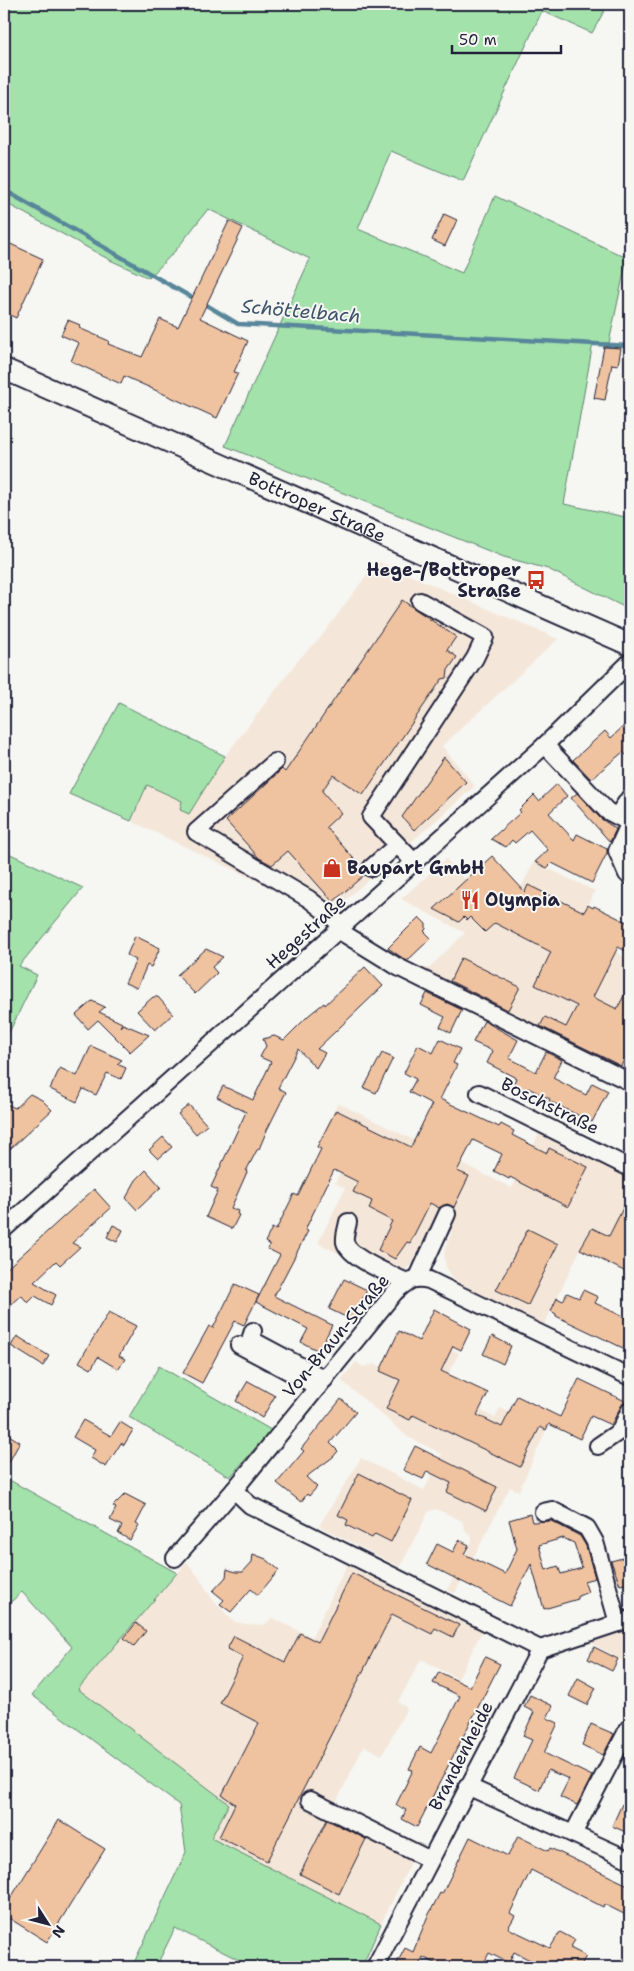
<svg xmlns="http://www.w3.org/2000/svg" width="634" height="1971" viewBox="0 0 634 1971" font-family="'Shantell Sans',sans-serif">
<rect width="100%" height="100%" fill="#f6f6f2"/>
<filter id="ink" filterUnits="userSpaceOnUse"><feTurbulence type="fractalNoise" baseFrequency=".02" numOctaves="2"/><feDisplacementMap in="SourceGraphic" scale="10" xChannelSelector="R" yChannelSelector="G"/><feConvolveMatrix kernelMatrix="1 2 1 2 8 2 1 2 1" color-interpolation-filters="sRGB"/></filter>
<g filter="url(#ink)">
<g fill="#f4e7d9">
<polygon points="377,561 558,639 442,746 475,786 319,923 313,908 131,821 147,785 182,801 189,814 225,756 300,658 321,637"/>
<polygon points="446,859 497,913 509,910 534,862 595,891 569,941 608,948 630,960 630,1061 620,1081 410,967 429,968 465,933 401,899"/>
<polygon points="338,1103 512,1188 541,1130 630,1174 630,1247 591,1227 544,1325 455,1281 446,1267 444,1256 445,1248 452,1232 434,1222 415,1259 396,1282 318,1243 345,1188 335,1183 346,1163 316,1147"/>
<polygon points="399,1331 419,1341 422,1334 446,1346 447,1344 453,1347 452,1349 459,1353 448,1374 488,1393 480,1410 495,1418 500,1408 546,1430 519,1491 510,1487 455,1593 447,1590 469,1548 472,1540 471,1535 466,1532 462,1521 436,1509 429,1511 400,1567 319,1526 361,1458 424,1490 442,1454 408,1437 341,1380 356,1362 363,1367 375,1364 382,1367"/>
<polygon points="187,1562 201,1580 212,1599 233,1621 244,1624 264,1625 272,1618 312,1637 347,1565 482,1631 458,1679 421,1659 398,1702 407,1708 382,1755 364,1746 335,1804 419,1846 381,1924 211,1838 78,1689"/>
<polygon points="630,1628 630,1665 588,1641"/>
</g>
<g fill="#a3e2aa" stroke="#628272">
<polygon points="4,4 608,4 592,33 542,11 463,181 391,151 358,229 462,273 495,196 627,258 609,343 593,343 564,504 630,518 630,610 548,569 504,557 225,446 310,259 208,209 176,250 149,278 110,260 4,202"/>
<polygon points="119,703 225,756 189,814 180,810 182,801 147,785 131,821 69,794"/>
<polygon points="4,851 83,888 19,966 37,975 4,1043"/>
<polygon points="159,1366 271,1430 230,1477 129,1417"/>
<polygon points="4,1477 177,1573 78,1689 229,1804 211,1838 381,1924 362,1967 253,1967 175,1928 156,1967 132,1967 186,1852 179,1805 32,1695 72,1647 22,1592 4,1608"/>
</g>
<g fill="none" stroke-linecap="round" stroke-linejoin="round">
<g stroke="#58869a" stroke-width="4.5">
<polyline points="4,190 196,300"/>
<polyline points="203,303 238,324 630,346"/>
</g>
</g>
<g fill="#f0c3a0" stroke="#22223b" fill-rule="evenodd">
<polygon points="444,214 457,220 445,246 432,240"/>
<polygon points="229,221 243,228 200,318 248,341 234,372 238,373 217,418 124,376 121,384 71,361 79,343 61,335 68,320 80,325 79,328 109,341 108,344 142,357 160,319 178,327"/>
<polygon points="4,241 43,259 16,318 4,312"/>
<polygon points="604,347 621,348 618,365 612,364 605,400 594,398"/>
<polygon points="402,600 456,637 447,650 457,657 448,670 447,678 442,679 363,795 333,775 322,791 341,813 326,827 361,867 364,875 333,902 288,851 272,865 259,858 226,821 282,769 285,772"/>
<polygon points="630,720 630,759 623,752 591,779 573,760 605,731 611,738"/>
<polygon points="444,757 466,782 414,830 402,817"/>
<polygon points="557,784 567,796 549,813 574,840 577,834 607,849 607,853 592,883 552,863 547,868 535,862 548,850 530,830 515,843 512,840 506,847 491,839 521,812 519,810 534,795 539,801"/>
<polygon points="577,793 600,818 616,829 610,842 571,798"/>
<polygon points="492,856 525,892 528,885 584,912 588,905 593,908 594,906 630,924 630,953 618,947 593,997 617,1009 630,984 630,1047 621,1066 540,1026 545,1017 566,1027 577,1006 535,985 551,952 495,923 485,932 470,917 467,920 464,917 459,922 434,909"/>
<polygon points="419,917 426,924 426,929 424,931 431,938 407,961 388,948"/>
<polygon points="135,936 160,948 151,967 147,965 137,988 125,983 136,960 127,955"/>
<polygon points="206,949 223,957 212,967 217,973 195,994 177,975"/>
<polygon points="461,958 520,987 508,1010 450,981"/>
<polygon points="365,967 383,986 317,1049 325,1053 316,1068 298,1049 278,1088 286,1092 267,1130 259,1149 257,1150 246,1171 247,1172 231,1208 238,1211 237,1214 239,1215 232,1229 206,1217 218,1190 211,1187 246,1112 217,1097 223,1086 253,1100 271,1062 260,1057 266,1046 263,1039 274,1036 284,1040 309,1015 324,1003 325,1005"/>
<polygon points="427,993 462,1010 451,1033 440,1027 445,1017 421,1005"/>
<polygon points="153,997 158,997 173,1014 155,1030 137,1011"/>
<polygon points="92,1001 105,1007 99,1012 122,1023 120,1027 123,1024 149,1035 130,1052 98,1020 88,1029 76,1015"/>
<polygon points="484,1021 518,1040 509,1058 536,1072 546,1052 562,1060 553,1078 586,1095 592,1083 608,1091 592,1122 549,1101 550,1099 528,1088 526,1092 513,1085 516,1078 487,1063 493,1051 473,1042"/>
<polygon points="440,1039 460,1049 453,1063 457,1065 440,1099 499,1127 501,1124 514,1131 512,1135 547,1153 549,1148 588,1167 568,1207 510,1177 509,1179 494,1171 502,1154 473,1140 457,1171 469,1176 454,1207 447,1204 439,1208 430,1203 410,1243 407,1242 395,1259 378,1250 392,1221 369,1209 372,1201 353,1192 358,1182 334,1170 305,1230 308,1231 274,1296 332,1325 319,1351 301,1342 308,1329 256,1302 280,1255 268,1249 270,1245 265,1242 272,1228 276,1230 294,1194 298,1196 321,1149 317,1147 336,1110 411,1147 432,1104 409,1092 416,1079 404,1073 418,1045 433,1053"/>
<polygon points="91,1046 122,1060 117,1064 126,1068 121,1079 107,1073 96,1095 83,1089 77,1102 50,1089 60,1068 77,1076"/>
<polygon points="382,1053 393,1058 376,1093 364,1088"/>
<polygon points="30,1094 42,1100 52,1110 10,1149 4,1143 4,1103 15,1108"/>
<polygon points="189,1105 207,1125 196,1134 178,1114"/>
<polygon points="163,1137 172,1147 158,1159 149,1150"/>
<polygon points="146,1170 161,1187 137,1210 126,1198 136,1180"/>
<polygon points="94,1189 111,1208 72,1243 80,1247 60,1265 56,1261 34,1282 56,1295 51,1305 35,1296 28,1303 21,1295 9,1306 4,1300 4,1271"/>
<polygon points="630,1194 630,1274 580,1249 592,1228 609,1236"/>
<polygon points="113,1225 123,1230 117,1242 107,1237"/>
<polygon points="528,1229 558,1244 528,1305 496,1290"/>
<polygon points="344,1279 367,1290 352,1320 329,1309"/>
<polygon points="235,1284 259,1295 244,1325 235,1321 202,1383 183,1373 209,1326 213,1328"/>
<polygon points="583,1290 598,1297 595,1303 630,1320 630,1334 623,1348 556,1316 556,1314 551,1311 557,1298 563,1301 567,1293 579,1298"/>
<polygon points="434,1309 471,1329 461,1350 453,1346 441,1371 488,1393 477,1415 502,1427 517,1396 560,1417 579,1379 625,1401 621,1406 611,1425 591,1416 580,1439 549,1424 546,1430 540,1427 520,1467 413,1415 410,1420 386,1409 400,1380 380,1371 399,1331 419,1341"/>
<polygon points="109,1312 136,1326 119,1356 125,1359 118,1369 98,1357 91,1369 79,1362"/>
<polygon points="17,1336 49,1356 43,1366 11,1346"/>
<polygon points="492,1336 511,1346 503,1364 483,1354"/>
<polygon points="248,1381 275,1396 262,1418 236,1401"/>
<polygon points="341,1399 356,1412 330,1443 338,1451 333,1457 306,1477 317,1487 309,1496 307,1494 301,1502 277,1483 304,1451 301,1449"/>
<polygon points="83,1420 111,1436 120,1422 133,1430 124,1445 121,1443 106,1467 91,1458 95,1450 73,1437"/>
<polygon points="4,1432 20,1442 4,1471"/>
<polygon points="415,1446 497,1487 486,1511 447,1492 451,1483 427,1471 423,1479 403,1470"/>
<polygon points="359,1473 412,1500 391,1542 375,1534 372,1538 346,1525 348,1520 338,1515"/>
<polygon points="125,1494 146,1505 136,1524 139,1525 130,1540 118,1533 122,1526 110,1520 116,1508 113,1506"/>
<path d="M530,1514L532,1522L551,1521L580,1536L586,1546L595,1578L584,1581L588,1592L578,1596V1599L544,1609L531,1564L510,1606L427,1564L437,1544L453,1552L459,1540L469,1545L464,1554L505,1574L517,1549L509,1520ZM563,1538L574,1543L582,1568L561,1574L558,1566L546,1570L539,1545Z"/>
<polygon points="253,1554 266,1559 279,1570 258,1595 251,1589 231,1612 220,1604 224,1600 213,1591 226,1577 227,1569 235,1572 243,1572 252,1562"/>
<polygon points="630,1556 630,1583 620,1585 611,1561"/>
<polygon points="352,1573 459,1625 453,1637 435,1628 432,1634 392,1614 267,1861 219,1837 235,1804 222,1795 259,1723 220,1703 243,1657 227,1649 234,1636 285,1662 300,1633 318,1642"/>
<polygon points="136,1623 146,1631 134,1646 124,1638"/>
<polygon points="594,1647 618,1659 612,1671 588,1659"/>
<polygon points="485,1657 500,1664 417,1827 402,1819 406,1810 396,1805 413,1770 409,1769 420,1747 431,1753 460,1696 433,1683 439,1672 470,1687"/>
<polygon points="578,1678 596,1688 587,1705 569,1696"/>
<polygon points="530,1695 553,1706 547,1718 558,1723 544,1753 592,1776 577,1805 560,1797 569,1779 548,1770 539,1790 514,1778 532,1740 523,1736 534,1712 524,1707"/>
<polygon points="591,1724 614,1734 603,1755 582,1745"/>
<polygon points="622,1804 630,1808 630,1834 612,1826"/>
<polygon points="59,1820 105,1849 47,1942 4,1915 4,1909"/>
<polygon points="327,1820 366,1839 339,1894 300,1874"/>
<polygon points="518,1836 548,1851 550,1848 630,1886 630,1917 604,1904 603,1907 531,1870 510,1913 515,1916 508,1928 550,1948 560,1932 575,1940 570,1948 586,1956 580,1967 544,1967 514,1952 509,1963 489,1953 482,1967 442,1967 423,1957 418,1967 395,1967 405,1948 413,1952 427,1918 440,1893 442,1894 470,1837 508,1856"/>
</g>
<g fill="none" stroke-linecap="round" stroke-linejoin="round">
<g stroke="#22223b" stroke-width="20">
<g id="minor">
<polyline points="545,745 607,811 630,823"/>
<polyline points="275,762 196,832 309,899 343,926"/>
<polyline points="617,816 630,797"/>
<polyline points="630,822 617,851 627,874 630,876"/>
<polyline points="414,862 371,817 475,658 485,637 420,601"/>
<polyline points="371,868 397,845"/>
<polyline points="338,930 398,967 630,1082"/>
<polyline points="479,1093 630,1168"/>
<path d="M348,1222C347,1228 344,1236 345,1242C349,1258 392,1275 407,1282"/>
<polyline points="4,1229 545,745 630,662"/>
<polyline points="418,1277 447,1214"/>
<polyline points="253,1331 251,1337 252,1340 325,1379"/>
<polyline points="239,1345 318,1387"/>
<polyline points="598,1446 620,1431 630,1410"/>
<polyline points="543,1512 552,1510 587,1528 595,1542 618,1623"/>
<polyline points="175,1558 234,1490"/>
<path d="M540,1649L250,1505L234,1490L395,1292C408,1281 412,1276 429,1280L630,1377"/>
<polyline points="467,1786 630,1860"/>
<polyline points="310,1800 430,1860"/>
<polyline points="573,1834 628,1729"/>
<polyline points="375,1967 540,1649 630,1619"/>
</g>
</g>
<g stroke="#22223b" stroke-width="24">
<g id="major">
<path id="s1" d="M4,369L630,645"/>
</g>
</g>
<use href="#minor" stroke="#f6f6f2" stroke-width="16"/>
<use href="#major" stroke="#f6f6f2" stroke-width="20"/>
</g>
</g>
<defs>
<g id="bus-bare" transform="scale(1.5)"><path d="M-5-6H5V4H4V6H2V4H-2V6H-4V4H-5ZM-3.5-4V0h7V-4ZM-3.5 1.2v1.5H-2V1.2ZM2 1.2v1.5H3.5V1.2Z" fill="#c8321e" stroke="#f6f6f2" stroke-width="2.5" paint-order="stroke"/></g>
<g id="shop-bare" transform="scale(1.5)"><path d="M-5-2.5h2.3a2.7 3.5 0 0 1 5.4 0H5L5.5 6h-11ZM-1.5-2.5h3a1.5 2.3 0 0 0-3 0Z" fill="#c8321e" stroke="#f6f6f2" stroke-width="2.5" paint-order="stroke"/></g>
<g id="restaurant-bare" transform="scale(1.5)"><path d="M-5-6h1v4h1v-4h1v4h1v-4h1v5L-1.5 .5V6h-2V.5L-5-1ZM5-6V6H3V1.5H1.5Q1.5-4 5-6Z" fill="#c8321e" stroke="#f6f6f2" stroke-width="2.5" paint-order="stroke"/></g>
</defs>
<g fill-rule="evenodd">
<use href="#bus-bare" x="536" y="580"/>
<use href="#shop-bare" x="332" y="868"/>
<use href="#restaurant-bare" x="470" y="900"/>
</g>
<g text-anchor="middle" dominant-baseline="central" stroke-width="4" stroke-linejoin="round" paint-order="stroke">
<g font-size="18" fill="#22223b" stroke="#f6f6f2">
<text stroke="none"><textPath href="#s1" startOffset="342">Bottroper Straße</textPath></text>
<text transform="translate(306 932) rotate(-42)">Hegestraße</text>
<text transform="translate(550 1106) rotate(26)">Boschstraße</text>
<text transform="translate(336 1336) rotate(-50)">Von-Braun-Straße</text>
<text transform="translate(461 1756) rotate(-63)">Brandenheide</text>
</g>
<g font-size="18" font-weight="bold" fill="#22223b" stroke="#f6f6f2" text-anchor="start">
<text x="521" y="570" text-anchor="end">Hege-/Bottroper<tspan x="521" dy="21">Straße</tspan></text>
<text x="347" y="868">Baupart GmbH</text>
<text x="485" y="900">Olympia</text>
</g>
<g font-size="19" font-style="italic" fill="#3d546b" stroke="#f6f6f2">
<text transform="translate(301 311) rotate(5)">Schöttelbach</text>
</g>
</g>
<rect width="634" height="1971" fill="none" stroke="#f6f6f2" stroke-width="20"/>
<rect x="10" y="10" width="614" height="1951" fill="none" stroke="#22223b" stroke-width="2" filter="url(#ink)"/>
<g transform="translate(48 1924) rotate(126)" stroke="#f6f6f2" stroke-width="4" paint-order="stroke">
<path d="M0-4L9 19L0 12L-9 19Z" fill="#22223b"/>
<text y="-8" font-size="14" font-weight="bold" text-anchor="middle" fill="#22223b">N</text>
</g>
<path d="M452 45v8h109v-8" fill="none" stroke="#22223b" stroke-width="2.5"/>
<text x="459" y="45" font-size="15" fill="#22223b" stroke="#f6f6f2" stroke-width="4" paint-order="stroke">50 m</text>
</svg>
